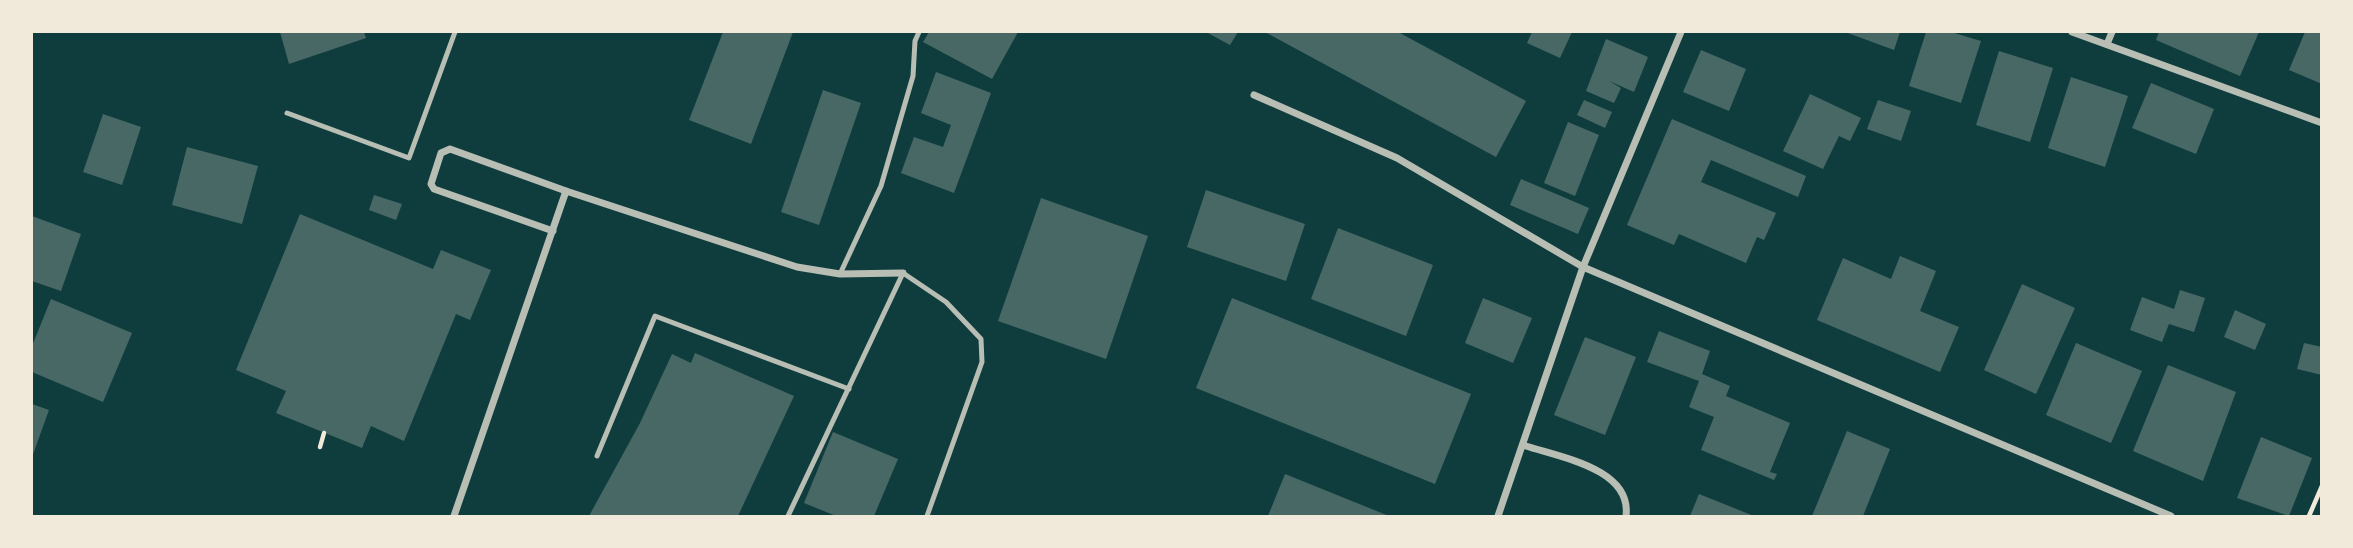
<svg xmlns="http://www.w3.org/2000/svg" width="2353" height="548" viewBox="0 0 2353 548" font-family="'Roboto Serif',serif">
<rect width="100%" height="100%" fill="#0f3d3e"/>
<g fill="#486865">
<polygon points="280,32 364,32 366,38 289,64"/>
<polygon points="723,32 793,32 751,144 689,120"/>
<polygon points="929,32 1018,32 992,79 923,42"/>
<polygon points="1206,32 1238,32 1230,45"/>
<polygon points="1265,32 1398,32 1526,101 1496,157"/>
<polygon points="1532,32 1572,32 1560,58 1527,43"/>
<polygon points="1845,32 1900,32 1894,50"/>
<polygon points="1926,32 1951,32 1981,41 1961,103 1909,86"/>
<polygon points="2159,32 2259,32 2240,76 2156,40"/>
<polygon points="2305,32 2322,32 2322,84 2289,70"/>
<polygon points="1606,39 1648,57 1634,92 1609,81 1621,88 1614,103 1586,91"/>
<polygon points="1701,50 1746,69 1729,111 1683,92"/>
<polygon points="1999,51 2053,68 2030,142 1976,125"/>
<polygon points="936,72 991,93 954,193 901,173 914,137 943,147 951,125 921,113"/>
<polygon points="2071,77 2128,96 2105,167 2048,148"/>
<polygon points="2151,83 2214,109 2196,154 2132,128"/>
<polygon points="823,90 861,103 819,225 781,212"/>
<polygon points="1810,94 1861,118 1850,141 1839,136 1823,169 1783,151"/>
<polygon points="1584,100 1612,112 1605,128 1577,115"/>
<polygon points="1878,100 1911,111 1901,141 1867,129"/>
<polygon points="103,114 141,127 122,185 83,172"/>
<polygon points="1672,119 1806,176 1798,197 1711,160 1701,182 1776,213 1764,240 1757,237 1746,263 1679,234 1674,245 1627,225"/>
<polygon points="1568,122 1599,135 1575,196 1544,183"/>
<polygon points="187,147 258,166 242,224 172,205"/>
<polygon points="1521,179 1589,208 1578,234 1510,205"/>
<polygon points="1206,190 1305,224 1286,281 1187,247"/>
<polygon points="374,195 402,204 396,220 369,210"/>
<polygon points="1041,198 1148,236 1106,359 998,321"/>
<polygon points="300,214 433,269 441,250 491,270 470,320 456,314 404,441 371,426 362,448 276,413 286,391 236,370"/>
<polygon points="32,216 81,234 61,291 32,281"/>
<polygon points="1338,228 1433,265 1406,336 1311,299"/>
<polygon points="1900,256 1936,271 1920,311 1959,327 1940,372 1817,320 1843,258 1891,279"/>
<polygon points="2022,284 2075,308 2036,394 1984,370"/>
<polygon points="2180,290 2205,298 2194,332 2169,324 2162,342 2130,330 2142,297 2174,309"/>
<polygon points="1232,298 1471,394 1435,484 1196,388"/>
<polygon points="1483,298 1532,318 1513,363 1465,343"/>
<polygon points="51,299 132,333 103,402 32,372 32,346"/>
<polygon points="2235,310 2266,324 2255,350 2224,337"/>
<polygon points="1659,331 1710,351 1702,374 1730,386 1726,396 1790,423 1770,472 1777,474 1774,480 1701,450 1714,417 1689,407 1699,381 1647,362"/>
<polygon points="1585,337 1636,357 1605,435 1554,415"/>
<polygon points="2076,343 2142,371 2111,443 2046,415"/>
<polygon points="2304,343 2322,347 2322,375 2297,369"/>
<polygon points="695,353 794,396 738,516 589,516 640,423 672,354 691,363"/>
<polygon points="2168,365 2236,392 2203,481 2133,451"/>
<polygon points="32,404 49,410 32,457"/>
<polygon points="1847,431 1890,449 1863,516 1812,516"/>
<polygon points="833,432 898,459 874,516 836,516 804,503"/>
<polygon points="2261,437 2312,458 2289,516 2237,498"/>
<polygon points="1285,474 1389,516 1268,516"/>
<polygon points="1699,494 1754,516 1690,516"/>
</g>
<g fill="none" stroke-linecap="round" stroke-linejoin="round">
<g stroke="#f1e9da" stroke-width="4.5">
<polyline points="320,447 324,433"/>
<polyline points="2309,516 2322,486"/>
</g>
<g stroke="#b8beb3" stroke-width="5">
<polyline points="287,113 409,158 455,32"/>
<polyline points="840,274 881,186 913,76 915,41 919,32"/>
<polyline points="597,456 655,316 849,389"/>
<polyline points="788,516 903,273 946,302 981,339 982,362 927,516"/>
</g>
<g stroke="#b8beb3" stroke-width="7">
<polyline points="2072,32 2322,123"/>
<polyline points="2107,44 2112,32"/>
<polyline points="1254,95 1397,158 1583,267 2171,516"/>
<polyline points="553,231 434,189 431,184 441,153 450,149 566,191"/>
<path d="M1523,445C1558,457 1632,468 1626,516"/>
<polyline points="454,516 566,191 797,267 840,274 903,273"/>
<polyline points="1498,516 1583,267 1681,32"/>
</g>
</g>
<rect width="2353" height="548" fill="none" stroke="#f1e9da" stroke-width="66"/>
</svg>
